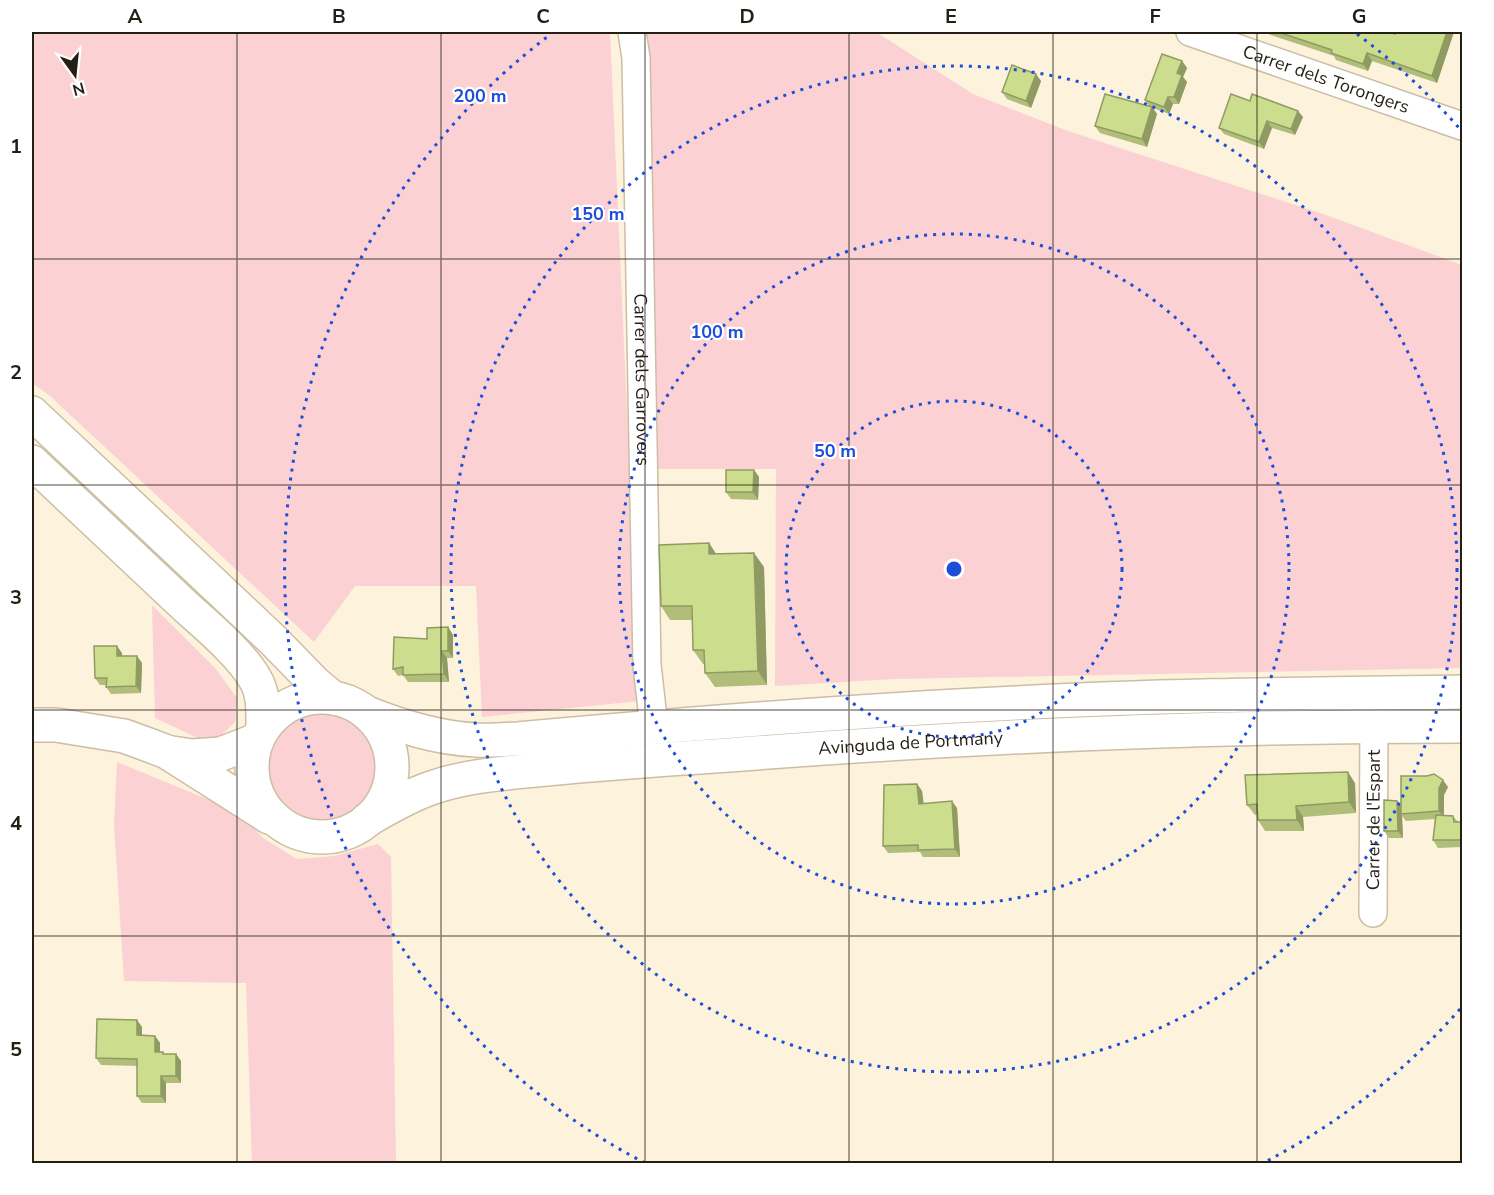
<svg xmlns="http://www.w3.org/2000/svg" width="1494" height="1195" viewBox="0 0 1494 1195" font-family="'Nunito Sans',sans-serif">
<rect width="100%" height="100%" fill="#fdf2dc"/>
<g fill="#fbd1d4">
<polygon points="32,32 463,32 464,33 470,32 610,32 640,701 482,717 476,586 355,586 314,642 50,396 32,383"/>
<polygon points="645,32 876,32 973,94 1068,131 1326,215 1462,265 1462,668 895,679 775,686 776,469 658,469 650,61"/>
<polygon points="152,605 216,669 237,698 235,722 220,737 200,739 155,718"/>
<circle cx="318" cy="767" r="57"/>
<polygon points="117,762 241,813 263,838 297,859 334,856 378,844 391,857 396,1163 252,1163 246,983 124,981 114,824"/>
</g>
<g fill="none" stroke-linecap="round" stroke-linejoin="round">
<g stroke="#ccbea4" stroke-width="30">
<g id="minor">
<path id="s1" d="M632,32L636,58L647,665L654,727"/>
<path id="s2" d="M1190,32L1462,126"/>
<path id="s3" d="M1373,913L1374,726"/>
</g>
</g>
<g stroke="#ccbea4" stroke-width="36">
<g id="major">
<polyline points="32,413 236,605 274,641 315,683 333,698"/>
<path d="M32,462C83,510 134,558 185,606C206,625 242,655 255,679C264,693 263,711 263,728"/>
<circle cx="322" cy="767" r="70"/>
<path d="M367,713C402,727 437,738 476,740C490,741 504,739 518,739C684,724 850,711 1016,703C1165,695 1314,694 1462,692"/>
<polyline points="32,725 56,725 124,736 146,744 167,752 269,817"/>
<polyline points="172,753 192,756 221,754 257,740"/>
<path id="s4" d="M367,820C388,808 408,796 431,788C468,775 508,773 546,769C607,763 668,759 729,755C973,736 1218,726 1462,726"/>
</g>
</g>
<use href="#minor" stroke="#fff" stroke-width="27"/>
<use href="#major" stroke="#fff" stroke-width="33"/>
</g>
<g fill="#b0be7a">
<polygon points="1267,32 1389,32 1395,34 1454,32 1437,83 1372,61 1368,71 1336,60 1334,56 1268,34"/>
<polygon points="1182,61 1187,68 1183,77 1187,82 1179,104 1173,104 1169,114 1153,108 1157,114 1147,147 1100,133 1095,126 1149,106 1145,100"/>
<polygon points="1041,81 1031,108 1007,99 1002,92"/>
<polygon points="1250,101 1303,117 1295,135 1272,128 1264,149 1224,134 1219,128"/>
<polygon points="754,470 759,477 758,500 731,499 726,492"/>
<polygon points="709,543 716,554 764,567 767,685 715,687 705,673 705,664 703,664 693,650 693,620 670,620 661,606"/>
<polygon points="448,627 453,635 453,658 447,658 449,682 408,682 403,675 398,676 393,669 427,639"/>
<polygon points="122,653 122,656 142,663 141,693 111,694 106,687 106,685 100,685 95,678"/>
<polygon points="1355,783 1356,813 1303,817 1304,831 1265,831 1258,820 1258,815 1255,815 1247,805"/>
<polygon points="917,784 922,791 924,804 957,808 960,857 923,857 920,852 888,853 883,846"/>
<polygon points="1448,787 1444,795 1444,815 1453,816 1458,822 1462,822 1462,847 1438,848 1433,840 1435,819 1406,821 1402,816 1403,838 1389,838 1384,831 1397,801 1401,806"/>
<polygon points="142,1027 142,1036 155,1036 160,1043 160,1052 165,1054 176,1054 181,1061 181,1083 166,1083 166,1103 142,1103 137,1096 137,1066 101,1065 96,1058"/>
</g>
<g fill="#909b63">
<polygon points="1447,32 1454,32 1437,83 1432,76"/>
<polygon points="1367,53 1372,61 1368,71 1363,64"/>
<polygon points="1182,61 1187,68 1183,77 1187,82 1179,104 1174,97 1177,73"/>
<polygon points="1036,74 1041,81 1031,108 1026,101"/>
<polygon points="1168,97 1173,104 1169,114 1164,107"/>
<polygon points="1152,107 1157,114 1147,147 1142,139"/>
<polygon points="1298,111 1303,117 1295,135 1291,129"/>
<polygon points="1267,121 1272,128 1264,149 1259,142"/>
<polygon points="754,470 759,477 758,500 753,492"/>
<polygon points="709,543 718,557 709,554"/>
<polygon points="754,553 764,567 767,685 758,671"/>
<polygon points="448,627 453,635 453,658 448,651"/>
<polygon points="117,646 122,653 122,663 117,656"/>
<polygon points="442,651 447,658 449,682 444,674"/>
<polygon points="137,656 142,663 141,693 136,686"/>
<polygon points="1348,772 1355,783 1356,813 1349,802"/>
<polygon points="1443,780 1448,787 1444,795 1444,818 1439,811 1439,788"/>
<polygon points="917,784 922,791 924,811 919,804"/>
<polygon points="952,801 957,808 960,857 955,849"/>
<polygon points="1397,801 1402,808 1401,814 1402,816 1403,838 1398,831"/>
<polygon points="1296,806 1303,817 1304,831 1297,820"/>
<polygon points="137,1020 142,1027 142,1043 137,1035"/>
<polygon points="155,1036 160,1043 160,1059 155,1052"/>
<polygon points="176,1054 181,1061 181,1083 176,1076"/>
<polygon points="161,1076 166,1083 166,1103 161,1096"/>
</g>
<g fill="#cddd8e" stroke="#909b63" stroke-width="1.5">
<polygon points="1278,32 1389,32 1395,34 1396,32 1447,32 1432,76 1367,53 1363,64 1331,53 1332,50"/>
<polygon points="1162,54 1182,61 1177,73 1182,75 1174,97 1168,97 1164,107 1145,100"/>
<polygon points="1012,65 1036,74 1026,101 1002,92"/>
<polygon points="1105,94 1152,107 1142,139 1095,126"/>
<polygon points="1231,94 1250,101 1252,94 1298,111 1291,129 1267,121 1259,142 1219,128"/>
<polygon points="726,470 754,470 753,492 726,492"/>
<polygon points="709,543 709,554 754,553 758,671 705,673 704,650 693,650 692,606 661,606 659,545"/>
<polygon points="448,627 448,651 442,651 444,674 403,675 403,667 393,669 394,637 427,639 427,628"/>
<polygon points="94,646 117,646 117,656 137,656 136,686 106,687 107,678 95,678"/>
<polygon points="1348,772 1349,802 1296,806 1297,820 1258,820 1257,804 1247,805 1245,775"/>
<polygon points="1434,774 1443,780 1439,788 1439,811 1401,814 1401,776 1427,776"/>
<polygon points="917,784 919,804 952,801 955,849 918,850 918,845 883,846 884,785"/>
<polygon points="1384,800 1397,801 1398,831 1384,831"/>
<polygon points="1436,815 1453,816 1454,822 1462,822 1461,840 1433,840"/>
<polygon points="97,1019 137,1020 137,1035 155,1036 155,1052 163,1052 163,1054 176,1054 176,1076 161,1076 161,1096 137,1096 137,1059 96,1058"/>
</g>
<path fill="none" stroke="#241f15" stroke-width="1.5" stroke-opacity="0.55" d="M237,32V1164M441,32V1164M645,32V1164M849,32V1164M1053,32V1164M1257,32V1164M32,259H1462M32,485H1462M32,710H1462M32,936H1462"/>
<g fill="none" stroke="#1d4ed8" stroke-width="3" stroke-dasharray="3 6">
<circle cx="954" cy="569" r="168"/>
<circle cx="954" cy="569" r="335"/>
<circle cx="954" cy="569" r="503"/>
<path d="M1460 1009A670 670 0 0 1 1263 1163M645 1163A670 670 0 0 1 551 34M1357 34A670 670 0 0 1 1460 129"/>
</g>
<g text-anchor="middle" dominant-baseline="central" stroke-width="4.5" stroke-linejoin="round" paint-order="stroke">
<g font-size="18" fill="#241f15" stroke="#fff">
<text stroke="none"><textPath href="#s2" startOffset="144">Carrer dels Torongers</textPath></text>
<text stroke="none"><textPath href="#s1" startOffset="348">Carrer dels Garrovers</textPath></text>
<text stroke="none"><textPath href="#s4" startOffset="554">Avinguda de Portmany</textPath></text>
<text stroke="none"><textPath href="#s3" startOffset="93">Carrer de l'Espart</textPath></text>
</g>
</g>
<circle cx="954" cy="569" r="9" fill="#1d4ed8" stroke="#fff" stroke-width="3"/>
<g font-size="18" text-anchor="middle" font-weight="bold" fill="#1d4ed8" stroke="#fff" stroke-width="4.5" stroke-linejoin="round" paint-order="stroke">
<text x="480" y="102">200 m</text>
<text x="598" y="220">150 m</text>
<text x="717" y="338">100 m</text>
<text x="835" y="457">50 m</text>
</g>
<rect width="1494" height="1195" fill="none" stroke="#ffffff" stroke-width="66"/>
<g transform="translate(75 75) rotate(165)" stroke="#ffffff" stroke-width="4.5" paint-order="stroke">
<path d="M0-4.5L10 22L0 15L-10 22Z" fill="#241f15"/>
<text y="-9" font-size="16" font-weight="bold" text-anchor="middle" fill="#241f15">N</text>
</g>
<rect x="33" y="33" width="1428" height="1129" fill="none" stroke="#241f15" stroke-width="2"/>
<g font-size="20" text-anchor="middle" font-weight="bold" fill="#241f15">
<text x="135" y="23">A</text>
<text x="339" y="23">B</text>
<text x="543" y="23">C</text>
<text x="747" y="23">D</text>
<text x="951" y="23">E</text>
<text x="1155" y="23">F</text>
<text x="1359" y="23">G</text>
<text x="16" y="153">1</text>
<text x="16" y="379">2</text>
<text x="16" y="604">3</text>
<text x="16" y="830">4</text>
<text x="16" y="1056">5</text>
</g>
</svg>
